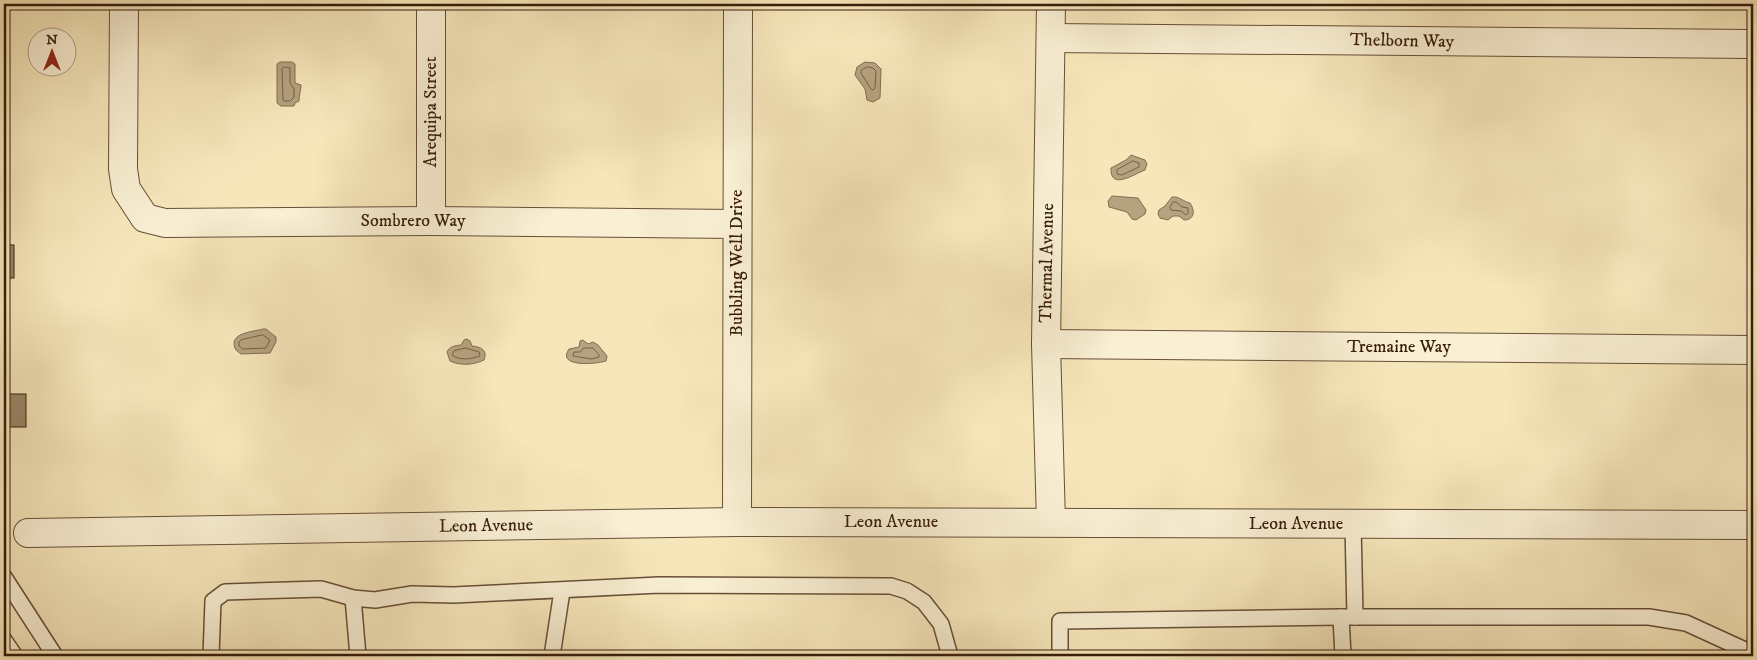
<svg xmlns="http://www.w3.org/2000/svg" width="1757" height="660" viewBox="0 0 1757 660" font-family="'IM FELL DW Pica',serif">
<rect width="100%" height="100%" fill="#f6e7bb"/>
<filter id="stains"><feTurbulence type="fractalNoise" baseFrequency=".004" numOctaves="4"/><feColorMatrix values="0 0 0 0 .2 0 0 0 0 .09 0 0 0 0 .02 0 0 0 .5 -.17"/></filter>
<radialGradient id="worn" r=".72"><stop offset=".6" stop-color="#630" stop-opacity="0"/><stop offset="1" stop-color="#630" stop-opacity=".3"/></radialGradient>
<g fill="#b5a27f" stroke="#836c50">
<path d="M280,62H292L295,64V83L301,85C301,90 299,95 299,101L295,103L294,106H281L277,103V64Z"/>
<polygon points="865,62 875,63 881,69 880,98 873,102 867,100 865,89 855,75 857,67"/>
<path d="M1131,155L1145,160L1147,164L1145,170C1134,174 1110,191 1111,168L1126,160Z"/>
<polygon points="1112,196 1138,198 1146,210 1145,214 1136,220 1132,219 1127,212 1109,207 1108,201"/>
<path d="M1172,197C1179,196 1184,202 1190,203C1195,210 1195,220 1184,220L1179,216H1173L1168,220L1160,218L1158,214L1159,210L1165,206Z"/>
<path d="M263,329H266L276,337V342L270,353L241,354L236,350C227,333 252,332 263,329Z"/>
<path d="M467,339L470,341L472,346C481,347 488,350 484,360C473,365 461,366 450,361L447,352C450,346 454,346 461,345L464,340Z"/>
<path d="M583,340L588,344L593,342L598,345L607,356L606,361C597,364 556,368 569,349L579,347L580,341Z"/>
</g>
<g fill="none" stroke-linecap="round" stroke-linejoin="round">
<g stroke="#765f44" stroke-width="1">
<polygon points="284,67 290,68 290,83 294,89 294,97 290,101 284,101 283,99 282,69"/>
<polygon points="867,67 873,68 876,71 875,88 873,90 871,89 861,73 861,71"/>
<polygon points="1133,161 1139,163 1139,167 1122,175 1117,174 1117,170"/>
<polygon points="1173,202 1176,202 1182,207 1188,208 1188,213 1186,215 1181,211 1171,210 1170,208"/>
<polygon points="263,335 270,340 266,348 243,349 239,346 239,342 241,340"/>
<path d="M466,348L479,352L480,356C471,359 460,361 452,355L454,351Z"/>
<polygon points="584,348 593,348 599,355 599,357 592,359 573,356 574,352 580,352"/>
</g>
</g>
<g fill="#9a8666" stroke="#371c0a">
<rect x="4" y="4" width="25" height="4"/>
<rect x="4" y="245" width="10" height="33"/>
<rect x="4" y="394" width="22" height="33"/>
</g>
<g fill="none" stroke-linecap="round" stroke-linejoin="round">
<g stroke="#674f36" stroke-width="18">
<g id="service">
<polyline points="1353,524 1355,617"/>
<polyline points="4,577 55,656"/>
<polyline points="353,598 358,656"/>
<polyline points="1341,617 1343,656"/>
<polyline points="4,640 15,656"/>
<polyline points="211,656 213,601 225,592 321,589 353,598 375,600 412,594 454,595 659,585 891,586 907,591 924,602 941,624 950,656"/>
<polyline points="552,656 562,591"/>
<polyline points="1060,656 1060,621 1341,617 1649,617 1686,623 1745,650"/>
</g>
</g>
<g stroke="#674f36" stroke-width="30">
<g id="minor">
<polyline points="124,4 123,169 126,189 145,218 165,223 431,221 737,224"/>
<polyline points="431,4 431,221"/>
<polyline points="1051,4 1046,344 1051,522"/>
<polyline points="1051,38 1753,44"/>
<polyline points="1046,344 1753,350"/>
<polyline points="737,522 738,4"/>
<polyline points="28,533 737,522 1753,525"/>
</g>
</g>
<use href="#service" stroke="#f9efd3" stroke-width="15"/>
<use href="#minor" stroke="#f9efd3" stroke-width="28"/>
</g>
<g text-anchor="middle" dominant-baseline="central" stroke-width="5" stroke-linejoin="round" paint-order="stroke">
<g font-size="18" fill="#371c0a" stroke="#f9efd3">
<text transform="translate(1402 41) rotate(1)">Thelborn Way</text>
<text transform="translate(431 112) rotate(-90)">Arequipa Street</text>
<text x="413" y="221">Sombrero Way</text>
<text transform="translate(737 263) rotate(-90)">Bubbling Well Drive</text>
<text transform="translate(1047 263) rotate(-89)">Thermal Avenue</text>
<text x="1399" y="347">Tremaine Way</text>
<text x="891" y="522">Leon Avenue</text>
<text x="1296" y="524">Leon Avenue</text>
<text transform="translate(486 526) rotate(-1)">Leon Avenue</text>
</g>
</g>
<rect width="1757" height="660" fill="none" stroke="#f6e7bb" stroke-width="20"/>
<rect x="5" y="5" width="1747" height="650" fill="none" stroke="#371c0a" stroke-width="2.5"/>
<rect x="10" y="10" width="1737" height="640" fill="none" stroke="#371c0a"/>
<g transform="translate(52 52)"><circle r="24" fill="#f9efd3" stroke="#ab9b83"/>
<path d="M0-4L9 19L0 12L-9 19Z" fill="#8f2418"/>
<text y="-8" font-size="14" font-weight="bold" text-anchor="middle" fill="#371c0a">N</text>
</g>
<rect width="100%" height="100%" filter="url(#stains)"/>
<rect width="100%" height="100%" fill="url(#worn)"/>
</svg>
